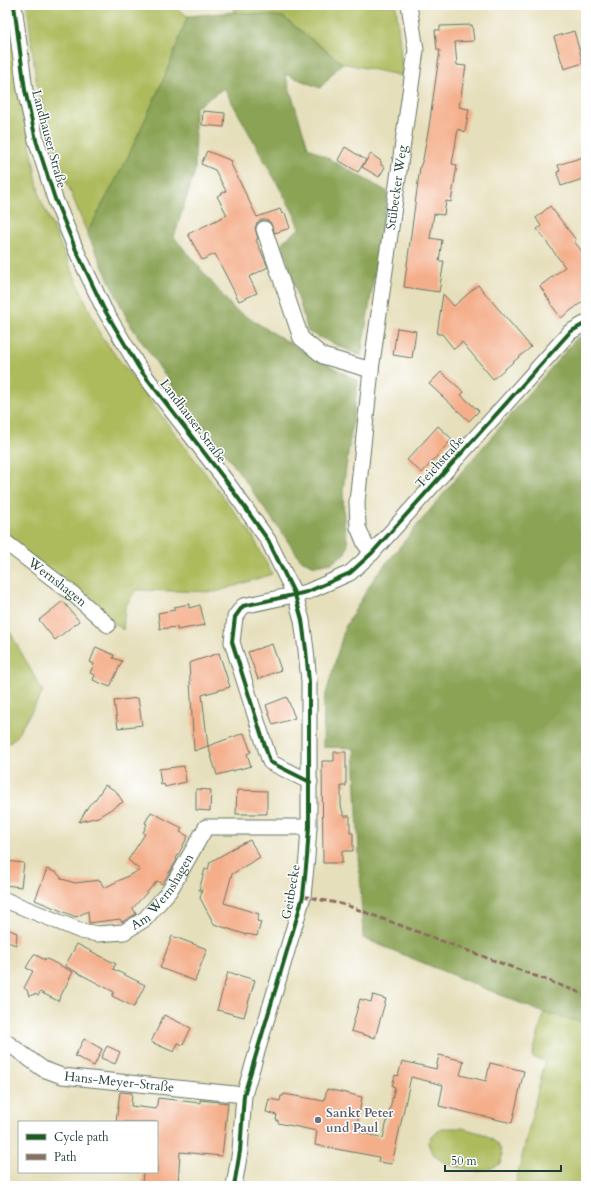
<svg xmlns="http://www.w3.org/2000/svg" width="591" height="1191" viewBox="0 0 591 1191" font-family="Cardo,serif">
<rect width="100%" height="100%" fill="#fff"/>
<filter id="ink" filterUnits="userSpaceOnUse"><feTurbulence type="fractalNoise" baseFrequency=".025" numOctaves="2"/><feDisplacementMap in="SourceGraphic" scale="8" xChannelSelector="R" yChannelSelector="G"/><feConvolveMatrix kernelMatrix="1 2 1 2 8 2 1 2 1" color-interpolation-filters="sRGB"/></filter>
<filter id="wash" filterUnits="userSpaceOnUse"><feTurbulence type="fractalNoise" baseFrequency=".012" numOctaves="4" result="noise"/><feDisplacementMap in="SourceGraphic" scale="16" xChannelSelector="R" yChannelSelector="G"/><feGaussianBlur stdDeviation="0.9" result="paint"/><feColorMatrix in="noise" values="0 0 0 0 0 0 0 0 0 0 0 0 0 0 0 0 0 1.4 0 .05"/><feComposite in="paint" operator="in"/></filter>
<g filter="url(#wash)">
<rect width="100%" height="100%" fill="#e6dfbb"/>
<g fill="#aebb5d" stroke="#667c48">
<polygon points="5,5 40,198 101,336 252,535 272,574 216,592 136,590 125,607 123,630 7,536 5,532"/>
<polygon points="27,5 170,5 188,16 165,76 127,159 87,233 56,155 36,80"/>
<polygon points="235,5 396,5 403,76 342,63 283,17 235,12"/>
<polygon points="5,623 43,692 16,737 5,746"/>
<polygon points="544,1013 586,1023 586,1186 515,1186 545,1061 532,1057"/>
<path d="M443,1128H462L484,1134L498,1144L502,1154L501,1163C493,1167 485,1172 475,1171C471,1171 467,1169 463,1168C447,1165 433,1160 428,1143L431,1136Z"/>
</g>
<g fill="#8aa354" stroke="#547044">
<polygon points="235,12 283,17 342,63 320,88 285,74 308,147 388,192 361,356 308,332 282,242 299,229 294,214 224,88 195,108 195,171 174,237 234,309 298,348 358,381 343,490 344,522 348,545 345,553 332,563 315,566 301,560 236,468 175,390 129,323 87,233 127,159 165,76 188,16"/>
<polygon points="586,334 586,1023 544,1013 363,938 354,748 323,747 324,701 345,627 374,578 463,470 576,339"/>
</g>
<g id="blocks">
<g fill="#f4ae8a">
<polygon points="472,25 474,41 455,42 457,65 466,66 459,107 469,109 465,132 458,129 452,164 457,165 451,202 446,201 444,215 434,214 430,238 442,240 439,261 444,261 439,292 404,287 420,167 423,159 429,126 440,50 437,50 435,30 440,30 440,26"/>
<polygon points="574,31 583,63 564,69 554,37"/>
<polygon points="203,111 225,113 224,127 202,125"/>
<polygon points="345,147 366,160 358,172 338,160"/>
<polygon points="207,151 232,161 231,164 257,217 280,209 282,214 285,213 290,228 275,233 270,222 266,220 261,220 257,223 255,228 258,239 256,240 268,267 249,277 257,293 239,301 215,254 202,260 188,234 227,215 217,196 226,191 215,170 201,164"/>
<polygon points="371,154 381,161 381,165 385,167 379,177 362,167"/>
<polygon points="586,156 586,178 561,186 557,172 560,171 558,165"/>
<polygon points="550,206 576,240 574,241 586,257 586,299 561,318 550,303 551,303 540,286 565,267 537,229 541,226 536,218"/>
<polygon points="478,285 531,347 493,379 462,342 454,349 442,334 437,334 443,294 454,306"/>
<polygon points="397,328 416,331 412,358 393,355"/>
<polygon points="441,372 464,392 461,395 479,411 469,421 429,384"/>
<polygon points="438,426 452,439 422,473 407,460"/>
<polygon points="63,601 79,621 55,640 39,620"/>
<polygon points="189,604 189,608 200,605 205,625 177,630 177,627 160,629 158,613 175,610 174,607"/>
<polygon points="272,644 281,670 258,679 248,652"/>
<polygon points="96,647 114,655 113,658 122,661 110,687 93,680 95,675 90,673 94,664 90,662"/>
<polygon points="219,653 230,687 202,695 208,746 194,751 189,663"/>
<polygon points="287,697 295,718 273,725 266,705"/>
<polygon points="138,698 142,725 118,728 114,701"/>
<polygon points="244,733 251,752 247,754 251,766 217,775 208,746"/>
<polygon points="334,752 346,752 346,786 341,786 341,806 344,816 350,816 350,833 353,833 353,851 342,851 342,863 323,863 322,761 334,761"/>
<polygon points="184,766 186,782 165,787 164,784 161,785 159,769"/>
<polygon points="105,785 116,791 123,802 98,817 79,822 89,805 95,800"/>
<polygon points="196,789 211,790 210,811 196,810"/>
<polygon points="237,790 267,791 267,814 236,814"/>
<polygon points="151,812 182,828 180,832 188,836 176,859 177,860 162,884 157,881 133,908 136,914 122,922 120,919 89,923 88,911 76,917 35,900 47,869 57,873 62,879 75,883 100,880 104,888 140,870 128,860 145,834 143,833 147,824 145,823"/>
<polygon points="250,840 260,857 232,874 224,903 259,914 257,921 261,922 257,936 247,934 247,935 214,924 200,898 202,890 199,890 205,869 208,870 210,862 231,850 231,849"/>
<polygon points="5,861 24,863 21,887 5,885"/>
<polygon points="5,928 17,933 16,945 5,941"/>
<polygon points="172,936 207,949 195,981 160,968"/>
<polygon points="77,944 116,964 113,969 145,985 134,1007 112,996 114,992 65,966"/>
<polygon points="34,954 45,960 45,958 73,972 58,1001 40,992 38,996 35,994 29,996 27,990 24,988 33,971 26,968"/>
<polygon points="228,972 255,980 244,1017 217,1010"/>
<polygon points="373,995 386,999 375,1038 351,1031 360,999 371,1002"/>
<polygon points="164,1015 191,1028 183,1045 178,1043 174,1052 151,1042"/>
<polygon points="84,1039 102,1049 94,1066 75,1056"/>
<polygon points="107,1046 120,1052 115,1064 101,1058"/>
<polygon points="439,1055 464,1061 460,1075 486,1081 490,1063 524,1071 512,1123 439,1106 443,1085 411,1077 392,1164 378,1162 379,1157 315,1145 317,1131 278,1123 278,1120 276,1120 277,1115 266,1112 269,1099 280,1101 281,1096 283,1096 284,1094 324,1101 327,1089 350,1094 362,1097 356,1131 383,1138 395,1087 392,1086 395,1075 398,1076 402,1061 436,1069"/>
<polygon points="120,1092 132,1093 131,1106 156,1109 158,1098 200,1103 200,1100 228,1103 222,1156 180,1152 178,1186 142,1184 143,1172 157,1172 157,1122 116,1122"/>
</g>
</g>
</g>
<g filter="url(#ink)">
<use href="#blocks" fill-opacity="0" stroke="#657663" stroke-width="1"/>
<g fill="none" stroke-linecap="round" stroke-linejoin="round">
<g stroke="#657663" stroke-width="17">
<g id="minor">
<polyline points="14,5 25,90 36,140 55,199 76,250 104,309 139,368 226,481 268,540 295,595 302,620 306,650 309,682 309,827 307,857 303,896 298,914 244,1095 240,1151 234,1186"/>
<polyline points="264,229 301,338 323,356 371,370"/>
<path id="s1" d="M5,542L73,594L108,625"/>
<path id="s2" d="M372,553L365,544L358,527L357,502L371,370L416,50L409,5"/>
<polyline points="310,782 270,762 232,642 235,617 243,606 307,592 350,573 372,553 570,332 586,323"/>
<path id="s3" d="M5,900L81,931L98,934L124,932L145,919L170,890L206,827H309"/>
<path id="s4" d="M5,1041L43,1069L62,1076L244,1095"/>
</g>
</g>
<use href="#minor" stroke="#fff" stroke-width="15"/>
<polyline stroke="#8d6e63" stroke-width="3" stroke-dasharray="6 3" stroke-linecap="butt" points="303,896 346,905 586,995"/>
<g stroke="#fff" stroke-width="6">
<g id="cycleway">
<polyline points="14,5 25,90 36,140 55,199 76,250 104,309 139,368 226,481 268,540 295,595 302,620 306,650 309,682 309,827 307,857 303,896 298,914 244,1095 240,1151 234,1186"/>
<polyline points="310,782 270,762 232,642 235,617 243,606 307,592 350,573 372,553 570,332 586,323"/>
</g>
</g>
<use href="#cycleway" stroke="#1b5e20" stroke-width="4"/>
</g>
</g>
<circle fill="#6b7280" stroke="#fff" stroke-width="1.5" cx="318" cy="1120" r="4"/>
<g text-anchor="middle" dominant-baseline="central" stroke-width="3" stroke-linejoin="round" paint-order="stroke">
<g font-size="13" fill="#1f3d34" stroke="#fff">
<text transform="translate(49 139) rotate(75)">Landhauser Straße</text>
<text stroke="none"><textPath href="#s2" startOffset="372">Stübecker Weg</textPath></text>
<text transform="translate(193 421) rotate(53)">Landhauser Straße</text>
<text transform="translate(440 462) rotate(-48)">Teichstraße</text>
<text stroke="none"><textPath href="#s1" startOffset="66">Wernshagen</textPath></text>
<text stroke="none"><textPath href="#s3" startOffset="182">Am Wernshagen</textPath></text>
<text transform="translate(291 892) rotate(-80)">Geitbecke</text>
<text stroke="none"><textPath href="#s4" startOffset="125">Hans-Meyer-Straße</textPath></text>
</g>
<g font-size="13" font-weight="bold" fill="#5b616d" stroke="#fff" text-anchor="start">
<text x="326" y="1113">Sankt Peter<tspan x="326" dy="15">und Paul</tspan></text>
</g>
</g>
<rect width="591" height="1191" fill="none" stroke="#fff" stroke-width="20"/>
<rect x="18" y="1121" width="140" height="52" fill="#ffffff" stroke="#a5b1ae"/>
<rect x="26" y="1134" width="20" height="6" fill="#1b5e20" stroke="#a5b1ae"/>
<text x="54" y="1141" font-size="12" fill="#1f3d34">Cycle path</text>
<rect x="26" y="1154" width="20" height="6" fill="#8d6e63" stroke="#a5b1ae"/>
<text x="54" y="1161" font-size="12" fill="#1f3d34">Path</text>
<path d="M445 1165v6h116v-6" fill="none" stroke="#1f3d34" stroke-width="2"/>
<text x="451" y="1165" font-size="12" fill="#1f3d34" stroke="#ffffff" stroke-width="3" paint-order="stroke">50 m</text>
</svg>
